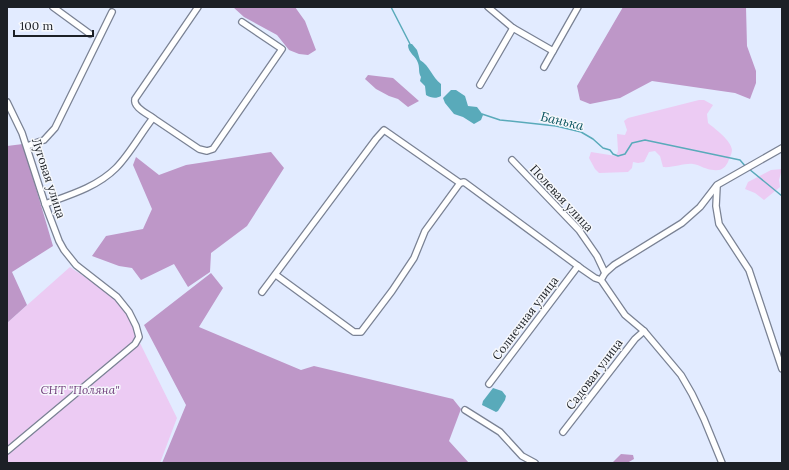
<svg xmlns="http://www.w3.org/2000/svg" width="789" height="470" viewBox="0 0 789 470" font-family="Lora,serif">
<rect width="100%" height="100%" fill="#e2ebff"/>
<g fill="#eccbf3">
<path d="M699,100H704L713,105L707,114L708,123C715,129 731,140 732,150C732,154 729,158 728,162C725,168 721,171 714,170C706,170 700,165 693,164C684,163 673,168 663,167L660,156L655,151L649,152L644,162L638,163L633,162L632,168L628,172L599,173L595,169L589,158L591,152L616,156L618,151L617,134L625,135L627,130L624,121L628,118Z"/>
<polygon points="782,169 779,180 780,187 764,200 755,193 745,189 748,182 771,170"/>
<path d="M70,267C96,285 131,303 137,337L177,418L160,463H7V323Z"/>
</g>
<g fill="#be97c8">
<polygon points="233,7 295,7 305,21 316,50 308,55 299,54 289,50 277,35 244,17"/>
<polygon points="623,7 746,7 747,46 756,71 756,83 750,99 735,93 652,81 620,98 590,104 580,100 577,86"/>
<polygon points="368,75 393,78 419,101 408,107 398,99 389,96 376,89 365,79"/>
<polygon points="23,144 53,246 12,272 27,305 7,323 7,146"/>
<polygon points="271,152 284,168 247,226 211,253 210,272 188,287 174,264 141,280 132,268 119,266 92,256 106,236 143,229 152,209 133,165 136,157 159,175 186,165"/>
<polygon points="211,273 223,288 199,327 301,370 314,366 453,399 461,409 449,441 469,463 162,463 186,405 144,325"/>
<polygon points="621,454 633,455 634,459 627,463 612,463"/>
</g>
<g fill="#59aaba">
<path d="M409,44H412L417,50L420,60C430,66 432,77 441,84V96C436,99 431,98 426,95L425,86L420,81L421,77C418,72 420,69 418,63C416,56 408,53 408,45Z"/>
<polygon points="451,90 456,90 465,96 468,106 477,107 483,115 481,120 474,124 463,117 454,114 445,103 443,98"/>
<polygon points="493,388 502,391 506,396 505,400 498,411 496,412 482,405 483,401"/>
</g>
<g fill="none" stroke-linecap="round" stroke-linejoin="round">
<g stroke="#59aaba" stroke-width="1.5">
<polyline points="391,7 410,44"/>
<polyline points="482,114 500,120 556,126 581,132 593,139 603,148 610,150 613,154 618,156 625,154 632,143 645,140 740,160 746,167"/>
<polyline points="749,169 782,196"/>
</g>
<g stroke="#7a8294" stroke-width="8">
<g id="minor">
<polyline points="53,7 90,34"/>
<polyline points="488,7 513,28 553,51"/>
<polyline points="544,67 578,7"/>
<polyline points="480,85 513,28"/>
<polyline points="7,102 22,133 45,204 59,241 64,250 76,265 117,297 129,312 136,326 139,337 135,344 7,451"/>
<path d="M153,118C146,113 133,107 135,99L198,7"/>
<polyline points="27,146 44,140 55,128 112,12"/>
<polyline points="512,160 579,230 597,256 605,273"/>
<polyline points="717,186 716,206 719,224 749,270 782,369"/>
<path d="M45,204C70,195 97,187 116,168C130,154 141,133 153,118L199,149L207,151L213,149L282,49L242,22"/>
<polyline points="276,275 354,332 361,332 392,291 414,258 425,231 460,183"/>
<polyline points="601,280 605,273 614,265 682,223 700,207 717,185 782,148"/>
<polyline points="262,292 376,139 384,130 460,183 464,182 582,269 595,278 601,280 625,315 644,331 681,375 692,394 704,419 722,463"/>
<polyline points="489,384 578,266"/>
<polyline points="465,410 500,432 522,456 535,463"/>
<polyline points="563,432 635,339 644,331"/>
</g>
</g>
<use href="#minor" stroke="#fff" stroke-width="5.5"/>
</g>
<g text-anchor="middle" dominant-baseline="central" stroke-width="3" stroke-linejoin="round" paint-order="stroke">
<g font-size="12" fill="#1c2026" stroke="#f6f8fc">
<text transform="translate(49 178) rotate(72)">Луговая улица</text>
<text transform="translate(562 198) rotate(47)">Полевая улица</text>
<text transform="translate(525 318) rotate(-53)">Солнечная улица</text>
<text transform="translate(594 374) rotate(-53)">Садовая улица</text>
</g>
<g font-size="12" font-style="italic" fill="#713f7c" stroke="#f6f8fc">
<text x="80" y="389">СНТ "Поляна"</text>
</g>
<g font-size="13" font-style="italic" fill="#05505b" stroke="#f6f8fc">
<text transform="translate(562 121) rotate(13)">Банька</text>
</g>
</g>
<rect width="789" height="470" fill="none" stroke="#1c2026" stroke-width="16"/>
<path d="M14 30v6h79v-6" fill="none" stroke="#1c2026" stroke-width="2"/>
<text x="20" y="30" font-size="12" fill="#1c2026" stroke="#f6f8fc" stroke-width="3" paint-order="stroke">100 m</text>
</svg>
